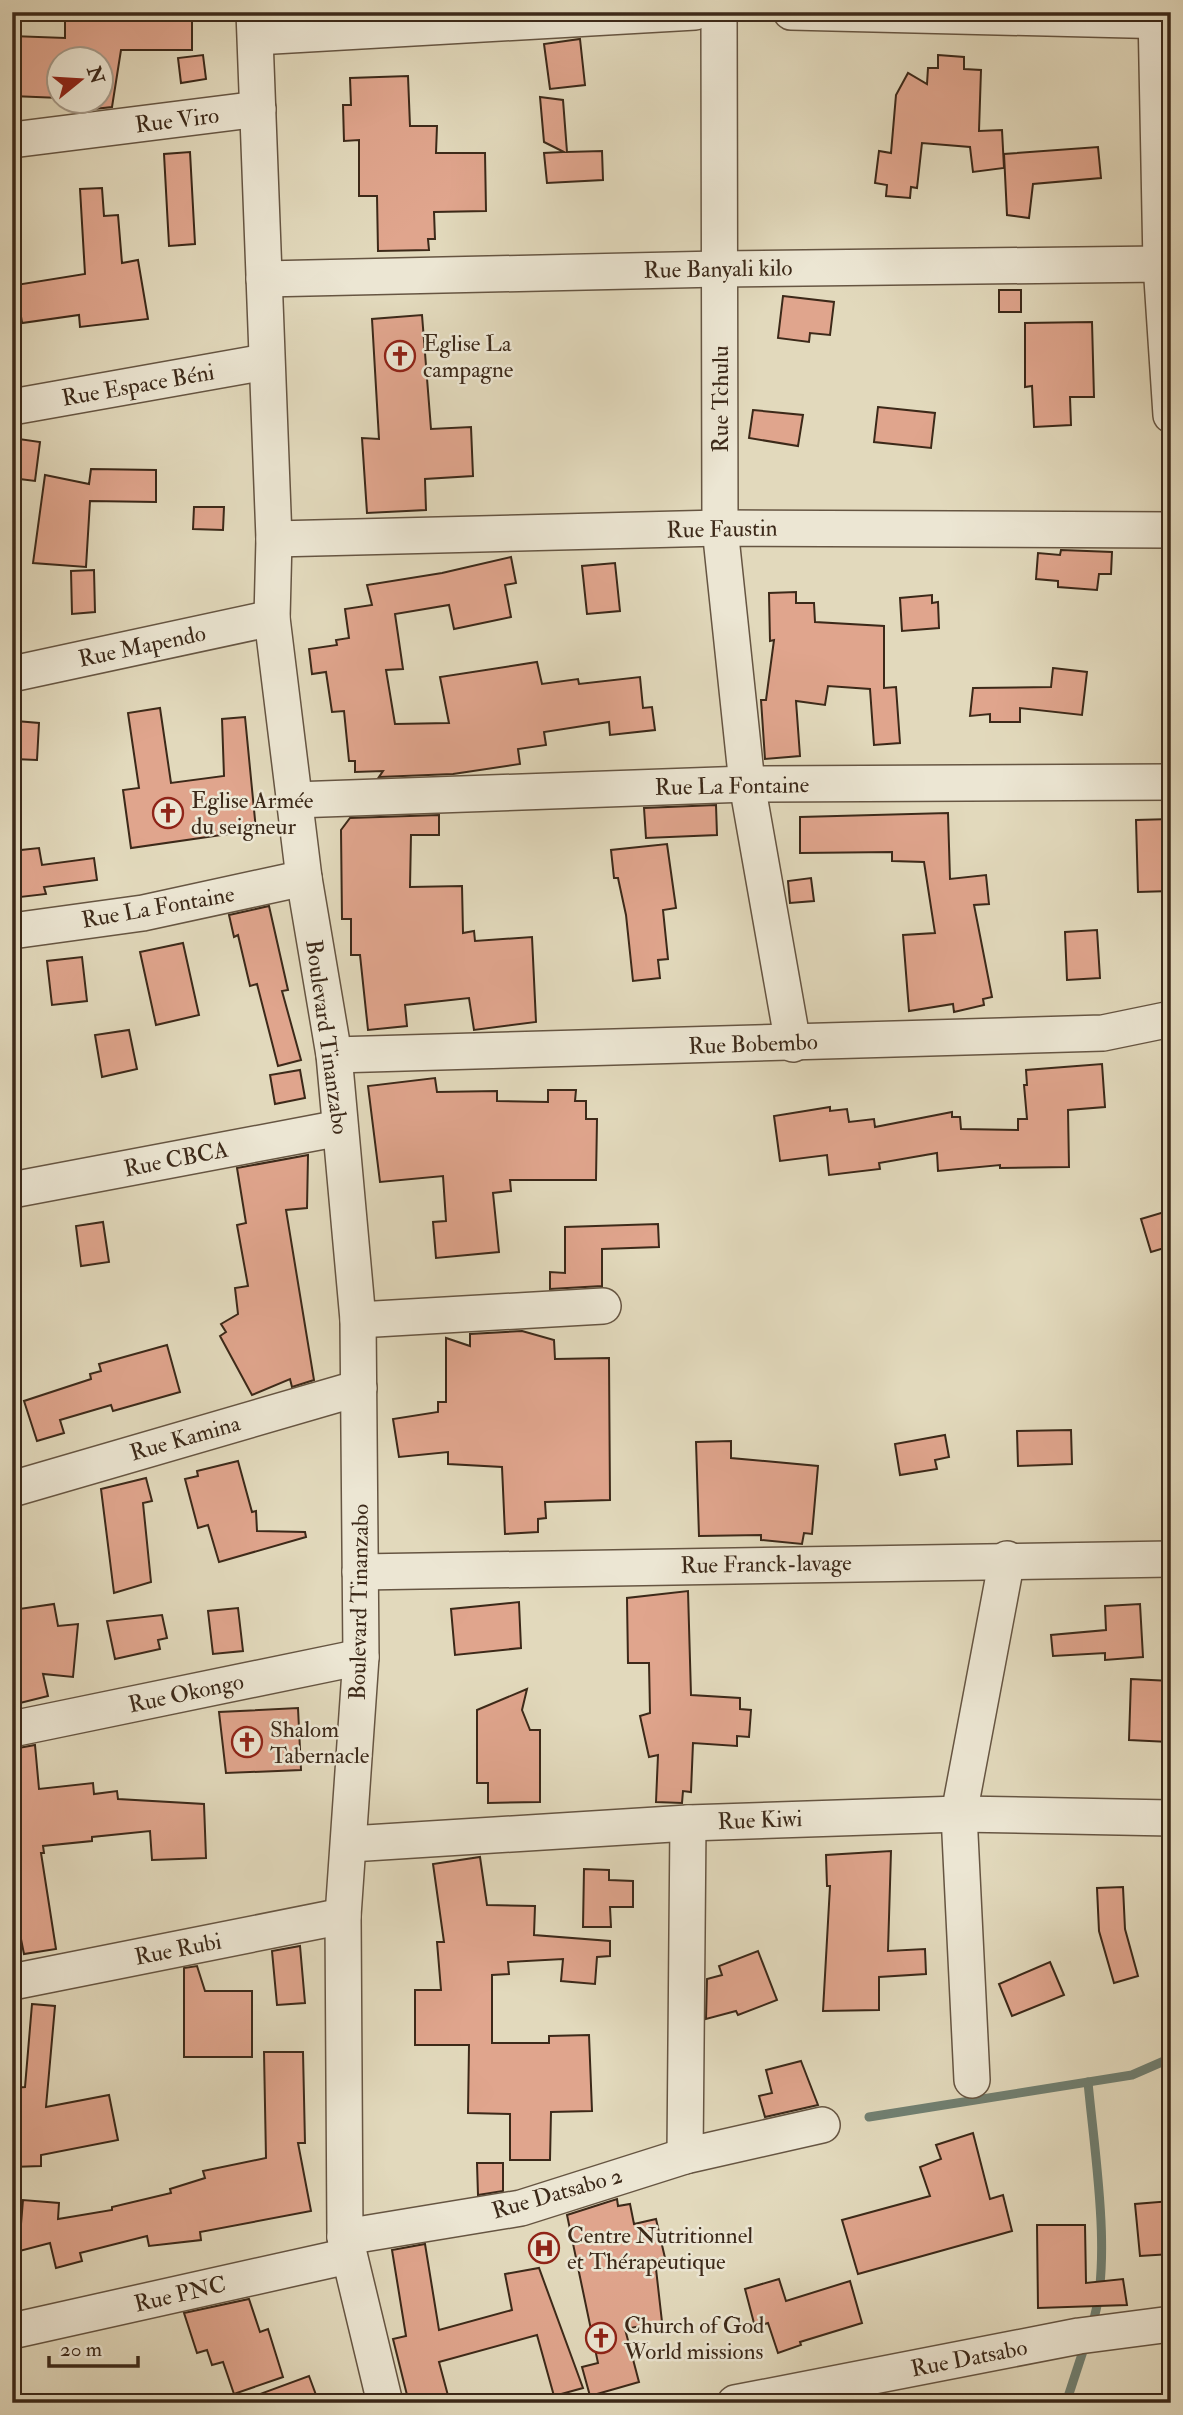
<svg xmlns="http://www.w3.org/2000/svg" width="1183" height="2415" viewBox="0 0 1183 2415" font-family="'IM FELL Double Pica',serif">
<rect width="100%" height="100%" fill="#e2d9bc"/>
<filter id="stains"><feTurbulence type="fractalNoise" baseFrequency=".00286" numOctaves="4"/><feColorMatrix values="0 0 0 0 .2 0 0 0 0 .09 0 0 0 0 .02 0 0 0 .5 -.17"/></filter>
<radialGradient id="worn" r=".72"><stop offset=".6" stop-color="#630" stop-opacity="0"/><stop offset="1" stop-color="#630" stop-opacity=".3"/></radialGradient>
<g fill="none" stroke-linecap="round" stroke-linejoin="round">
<g stroke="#718072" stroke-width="9">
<path d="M1088,2082C1094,2149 1113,2263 1092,2325"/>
<polyline points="869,2117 1132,2075 1171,2058"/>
<polyline points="1066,2403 1085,2345"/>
</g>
</g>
<g fill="#e0a58d" stroke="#3c2919" stroke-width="2">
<polygon points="65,12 192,12 192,50 121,50 112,107 94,109 65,105 66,102 102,102 102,60 60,60 60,98 12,96 12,36 65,38"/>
<polygon points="580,39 585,85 550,89 544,44"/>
<polygon points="203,55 206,79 181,83 178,58"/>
<polygon points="938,55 964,57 964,69 981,70 979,131 1002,130 1004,168 973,172 970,147 922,143 917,188 911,187 910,198 886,196 887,185 875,183 879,151 891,153 896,95 908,73 927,84 928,68 938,68"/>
<polygon points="408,76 410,126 437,126 436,153 485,153 486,211 434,212 435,239 428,239 429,250 378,251 377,196 359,196 359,140 344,141 343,105 351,105 350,78"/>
<polygon points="540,97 563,100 567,152 602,151 603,180 547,183 544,153 564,152 544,142"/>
<polygon points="1098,147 1101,178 1033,184 1029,218 1007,215 1004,154"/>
<polygon points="190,152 195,244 169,246 164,154"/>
<polygon points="102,188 104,216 118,215 122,263 138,260 148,319 80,327 79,315 22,323 16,285 85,274 80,189"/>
<rect x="999" y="290" width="22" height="22"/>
<polygon points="783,296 834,302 830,335 810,333 809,342 778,338"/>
<polygon points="422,315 431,429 471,427 473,476 425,479 426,510 367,513 362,438 379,439 372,319"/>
<polygon points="1092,322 1094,397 1070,397 1071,425 1034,427 1032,386 1025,387 1025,323"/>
<polygon points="878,407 935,413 931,448 874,442"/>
<polygon points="753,410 803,415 798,446 749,438"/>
<polygon points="12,438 40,442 35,481 12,478"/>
<polygon points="91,469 156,470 156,502 90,501 86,567 33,563 45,475 89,484"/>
<polygon points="194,507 224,507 223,530 193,529"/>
<polygon points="1061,550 1112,552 1111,574 1099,574 1097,590 1058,587 1058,581 1036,579 1038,553 1060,555"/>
<polygon points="511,557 516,583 505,585 511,617 454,629 449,605 395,614 403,669 386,670 395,724 449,723 440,677 537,662 542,684 578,679 579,684 640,677 643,708 652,707 655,730 610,735 609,722 544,732 546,745 518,749 520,764 453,774 379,777 383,771 355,772 355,761 349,761 344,711 332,712 326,672 312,674 309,649 337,645 336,640 349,638 345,609 372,605 367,585 442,573"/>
<polygon points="615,563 620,611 587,614 582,566"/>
<polygon points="94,570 95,612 72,614 71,571"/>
<polygon points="796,592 796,603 814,603 815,622 884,626 884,688 896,687 900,743 874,745 870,689 828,686 825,705 796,701 800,756 765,759 761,700 766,700 774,640 770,641 769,593"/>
<polygon points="932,595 932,603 938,602 939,628 902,631 900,598"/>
<polygon points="1053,668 1087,672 1082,715 1020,708 1020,722 990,722 990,714 970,716 973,688 1051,687"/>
<polygon points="160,708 171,783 224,776 222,719 245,717 256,830 131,848 123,790 139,788 128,713"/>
<polygon points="16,721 39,723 37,760 14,759"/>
<polygon points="716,805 717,835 646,838 644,808"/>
<polygon points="948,813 950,879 986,875 989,904 974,905 992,997 983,999 984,1005 954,1012 953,1004 909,1011 903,935 935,933 924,862 892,861 892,852 800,853 800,817"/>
<polygon points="439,815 439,835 411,835 410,887 462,886 463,933 474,931 475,941 532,937 536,1022 474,1030 469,998 405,1005 407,1026 368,1030 360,955 351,955 351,919 342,919 341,830 350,818"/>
<polygon points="1171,819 1171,891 1138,892 1136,820"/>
<polygon points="667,844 676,908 663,910 668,959 658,960 660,978 633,981 626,915 618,878 614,878 611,850"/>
<polygon points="39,848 42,865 94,858 97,880 44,887 46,894 12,898 12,851"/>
<polygon points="811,878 814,901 790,903 788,881"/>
<polygon points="269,906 288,990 282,991 301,1060 278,1066 257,984 250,986 238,935 234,937 229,915"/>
<polygon points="1097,930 1100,978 1067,980 1065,932"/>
<polygon points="183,943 199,1015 156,1025 140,952"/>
<polygon points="82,957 87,1001 52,1005 47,961"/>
<polygon points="129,1030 137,1069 102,1077 95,1035"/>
<polygon points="1102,1064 1105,1107 1068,1110 1069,1167 1000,1168 1000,1165 938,1171 937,1153 879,1163 880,1169 829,1175 827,1155 780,1161 774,1116 830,1107 830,1111 847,1109 849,1122 874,1119 875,1127 952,1112 952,1117 960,1117 961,1129 1018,1130 1018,1119 1027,1119 1024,1085 1027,1085 1026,1070"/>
<polygon points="300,1070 305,1098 275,1104 270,1075"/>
<polygon points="435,1078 437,1092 497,1091 497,1101 548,1102 548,1090 576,1090 575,1101 586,1101 586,1119 597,1119 596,1180 510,1180 511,1191 493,1193 499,1252 436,1258 433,1222 446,1221 443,1176 380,1182 368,1086"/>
<polygon points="308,1155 307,1208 286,1210 314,1380 292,1387 290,1379 252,1395 220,1336 226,1332 221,1324 238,1314 235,1288 248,1286 237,1225 246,1223 237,1168"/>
<polygon points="1171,1210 1171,1246 1151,1252 1141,1219"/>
<polygon points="103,1222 109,1262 81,1266 76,1226"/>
<polygon points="658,1224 659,1247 602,1249 602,1286 550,1289 550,1272 565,1273 565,1227"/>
<polygon points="522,1331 554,1340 555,1359 609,1358 610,1500 545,1502 546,1518 538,1519 538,1532 505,1534 502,1467 448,1464 448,1452 399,1457 393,1419 438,1412 438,1402 446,1402 446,1338 470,1346 470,1334"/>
<polygon points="167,1345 180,1392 113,1411 111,1405 60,1420 64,1433 37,1441 24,1401 91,1379 90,1374 101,1371 99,1364"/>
<polygon points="1071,1430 1072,1464 1018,1466 1017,1431"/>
<polygon points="945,1435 949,1457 935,1460 937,1469 900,1475 895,1444"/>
<polygon points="731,1441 731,1458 818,1466 812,1534 804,1533 802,1544 761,1540 761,1535 699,1536 696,1442"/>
<polygon points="238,1461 252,1512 256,1511 257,1531 305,1532 306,1537 219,1562 208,1525 198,1528 185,1479 198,1476 197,1471"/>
<polygon points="146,1478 152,1501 143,1503 151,1582 114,1593 101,1489"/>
<polygon points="688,1591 691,1695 740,1698 740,1709 751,1710 749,1737 737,1736 737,1746 693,1743 691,1792 683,1791 682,1803 656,1802 658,1755 649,1757 640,1716 650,1713 649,1663 628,1663 627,1598"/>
<polygon points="519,1602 521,1648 455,1655 451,1609"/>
<polygon points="54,1604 58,1626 78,1624 73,1677 43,1674 48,1696 12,1705 12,1610"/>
<polygon points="1140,1604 1143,1657 1105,1660 1105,1653 1053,1656 1051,1635 1106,1630 1105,1606"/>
<polygon points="238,1608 243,1651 213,1654 208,1611"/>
<polygon points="162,1615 167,1638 158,1640 160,1649 115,1659 107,1621"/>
<polygon points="1131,1679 1171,1681 1169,1742 1129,1740"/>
<polygon points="527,1689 522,1710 530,1730 540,1730 540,1802 488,1803 488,1783 477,1783 477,1710"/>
<polygon points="298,1708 301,1770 226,1773 219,1712"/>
<polygon points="35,1745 39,1789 93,1783 94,1794 117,1791 118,1799 204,1804 206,1858 152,1860 150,1831 92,1837 92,1841 43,1846 44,1853 41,1853 56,1949 24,1954 21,1939 12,1940 12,1815 18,1815 13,1749"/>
<polygon points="891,1851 888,1951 925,1949 926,1974 879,1977 879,2010 823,2011 830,1886 827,1886 826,1855"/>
<polygon points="480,1857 487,1905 535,1906 534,1935 610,1941 610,1956 597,1957 595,1984 561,1981 563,1959 508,1962 509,1974 492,1975 492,2043 549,2043 549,2036 589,2035 592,2111 551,2112 550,2160 510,2160 510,2114 468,2113 469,2045 415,2045 415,1990 441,1990 437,1942 444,1942 433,1864"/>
<polygon points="584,1869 609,1870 609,1880 633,1881 633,1907 610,1907 611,1927 583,1927"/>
<polygon points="1123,1887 1125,1929 1138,1976 1114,1983 1099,1931 1097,1888"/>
<polygon points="300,1946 305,2003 277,2005 272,1951"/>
<polygon points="758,1951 777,2000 738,2015 736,2011 706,2019 707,1979 722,1975 719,1966"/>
<polygon points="1050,1962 1064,1995 1012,2016 999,1984"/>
<polygon points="197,1966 205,1991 252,1991 252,2057 184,2057 184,1968"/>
<polygon points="32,2004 55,2006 46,2107 109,2095 118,2140 41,2155 41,2166 12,2167 12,2088 25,2087"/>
<polygon points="264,2052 303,2052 305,2143 298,2143 311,2211 200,2232 201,2240 149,2246 147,2236 80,2253 82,2261 56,2268 50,2243 12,2253 12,2226 21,2224 23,2200 59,2203 58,2219 112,2210 112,2207 171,2193 170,2189 205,2178 203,2171 266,2158"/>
<polygon points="801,2061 818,2105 765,2117 759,2096 772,2093 766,2070"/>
<polygon points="973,2133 990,2199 1003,2195 1012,2231 858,2274 842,2220 930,2196 920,2167 941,2159 936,2145"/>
<polygon points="477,2163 503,2163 503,2191 478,2195"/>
<polygon points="617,2199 618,2206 630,2204 634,2224 656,2219 665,2258 655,2260 662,2322 625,2329 639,2382 590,2396 582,2367 598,2363 567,2215"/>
<polygon points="1171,2201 1171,2254 1140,2256 1135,2204"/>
<polygon points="1037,2225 1085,2225 1086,2283 1123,2279 1127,2305 1038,2308"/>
<polygon points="425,2244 439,2330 512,2310 505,2274 539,2268 583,2388 554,2396 537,2335 439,2362 450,2403 409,2403 393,2339 406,2336 392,2250"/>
<polygon points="779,2279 786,2301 850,2281 862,2323 800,2342 801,2345 778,2353 768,2323 755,2327 745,2289"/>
<polygon points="249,2299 260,2332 268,2329 283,2377 234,2394 223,2362 212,2365 207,2350 197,2353 184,2313"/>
<polygon points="309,2376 319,2403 244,2403 244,2400"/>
</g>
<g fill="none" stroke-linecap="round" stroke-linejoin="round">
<g stroke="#665542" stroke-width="38">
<g id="minor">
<polyline points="254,12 274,539 272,618 304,878 334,1055 358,1320 361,1657 343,1916 345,2237 385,2403"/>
<polyline points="719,12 720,528 747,784 793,1044"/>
<polyline points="791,12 1171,21"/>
<polyline points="1156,12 1161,264 1171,415"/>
<polyline points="256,37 695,12"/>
<polyline points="12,140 258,109"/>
<polyline points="264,279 719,269 1161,264 1171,267"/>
<polyline points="12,407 265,362"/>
<polyline points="274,539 720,528 1171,530"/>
<polyline points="12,674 272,618"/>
<polyline points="294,800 747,784 1171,782"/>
<polyline points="12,931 143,913 304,878"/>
<polyline points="334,1055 1103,1033 1171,1019"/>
<polyline points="12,1190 340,1128"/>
<polyline points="358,1320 603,1306"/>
<polyline points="12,1489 359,1388"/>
<polyline points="360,1572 1171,1559"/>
<polyline points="12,1729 361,1657"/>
<polyline points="350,1844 688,1823 959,1814 1171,1818"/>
<polyline points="12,1982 343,1916"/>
<polyline points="972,2080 959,1814 1007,1559"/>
<polyline points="685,2156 688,1823"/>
<polyline points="345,2237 521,2208 685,2156 822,2125"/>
<polyline points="12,2331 348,2256"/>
<polyline points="735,2403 1079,2336 1171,2324"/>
</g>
</g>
<use href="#minor" stroke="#ece6d3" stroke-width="35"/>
</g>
<defs>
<g id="church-ring" transform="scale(1.575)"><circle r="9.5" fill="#ece6d3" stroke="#8f2418" stroke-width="1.5"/><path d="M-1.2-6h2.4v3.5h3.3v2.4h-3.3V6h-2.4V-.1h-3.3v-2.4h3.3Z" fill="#8f2418"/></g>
<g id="hospital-ring" transform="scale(1.575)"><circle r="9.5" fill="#ece6d3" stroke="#8f2418" stroke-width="1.5"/><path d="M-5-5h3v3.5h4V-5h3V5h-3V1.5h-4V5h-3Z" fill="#8f2418"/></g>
</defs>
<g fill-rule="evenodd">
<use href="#church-ring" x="400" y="356"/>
<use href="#church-ring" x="168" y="813"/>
<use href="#church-ring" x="247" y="1742"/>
<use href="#hospital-ring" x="544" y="2248"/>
<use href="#church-ring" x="601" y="2338"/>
</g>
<g text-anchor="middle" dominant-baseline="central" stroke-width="5" stroke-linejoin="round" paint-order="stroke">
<g font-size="23" fill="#3c2919" stroke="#ece6d3">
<text transform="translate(177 120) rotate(-7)">Rue Viro</text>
<text transform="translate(718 269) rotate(-1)">Rue Banyali kilo</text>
<text transform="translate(138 385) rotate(-10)">Rue Espace Béni</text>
<text transform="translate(720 399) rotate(-90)">Rue Tchulu</text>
<text transform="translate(722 529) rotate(-1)">Rue Faustin</text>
<text transform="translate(142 646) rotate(-12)">Rue Mapendo</text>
<text transform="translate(732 786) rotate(-1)">Rue La Fontaine</text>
<text transform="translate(158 907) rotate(-10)">Rue La Fontaine</text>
<text transform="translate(327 1037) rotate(82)">Boulevard Tinanzabo</text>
<text transform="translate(753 1044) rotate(-2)">Rue Bobembo</text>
<text transform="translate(176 1159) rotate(-11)">Rue CBCA</text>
<text transform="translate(185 1438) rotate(-16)">Rue Kamina</text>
<text transform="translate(766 1564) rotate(-1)">Rue Franck-lavage</text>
<text transform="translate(359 1602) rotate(-89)">Boulevard Tinanzabo</text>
<text transform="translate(186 1693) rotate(-12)">Rue Okongo</text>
<text transform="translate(760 1820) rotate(-2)">Rue Kiwi</text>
<text transform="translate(178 1949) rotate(-11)">Rue Rubi</text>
<text transform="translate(557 2193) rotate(-16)">Rue Datsabo 2</text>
<text transform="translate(180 2294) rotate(-13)">Rue PNC</text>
<text transform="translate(969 2358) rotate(-11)">Rue Datsabo</text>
</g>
<g font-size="23" fill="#3c2919" stroke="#ece6d3" text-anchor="start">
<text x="423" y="343">Eglise La<tspan x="423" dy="26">campagne</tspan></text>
<text x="191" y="800">Eglise Armée<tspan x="191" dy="26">du seigneur</tspan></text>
<text x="270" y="1729">Shalom<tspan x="270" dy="26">Tabernacle</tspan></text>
<text x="567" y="2235">Centre Nutritionnel<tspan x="567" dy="26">et Thérapeutique</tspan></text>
<text x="624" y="2325">Church of God<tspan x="624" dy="26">World missions</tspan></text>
</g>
</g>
<rect width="1183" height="2415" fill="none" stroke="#e2d9bc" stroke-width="42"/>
<rect x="14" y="14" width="1155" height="2387" fill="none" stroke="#3c2919" stroke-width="3.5"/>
<rect x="21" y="21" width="1141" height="2373" fill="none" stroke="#3c2919" stroke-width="2"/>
<g transform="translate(80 80) rotate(72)"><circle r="33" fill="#ece6d3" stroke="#a69a89" stroke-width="2"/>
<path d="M0-5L12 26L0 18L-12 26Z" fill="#8f2418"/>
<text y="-10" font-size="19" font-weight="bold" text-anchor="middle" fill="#3c2919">N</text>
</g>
<path d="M49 2356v10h89v-10" fill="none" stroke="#3c2919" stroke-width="3.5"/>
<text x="60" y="2356" font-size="21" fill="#3c2919" stroke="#ece6d3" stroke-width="5" paint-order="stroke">20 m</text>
<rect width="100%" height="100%" filter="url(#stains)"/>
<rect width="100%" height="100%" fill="url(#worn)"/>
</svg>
